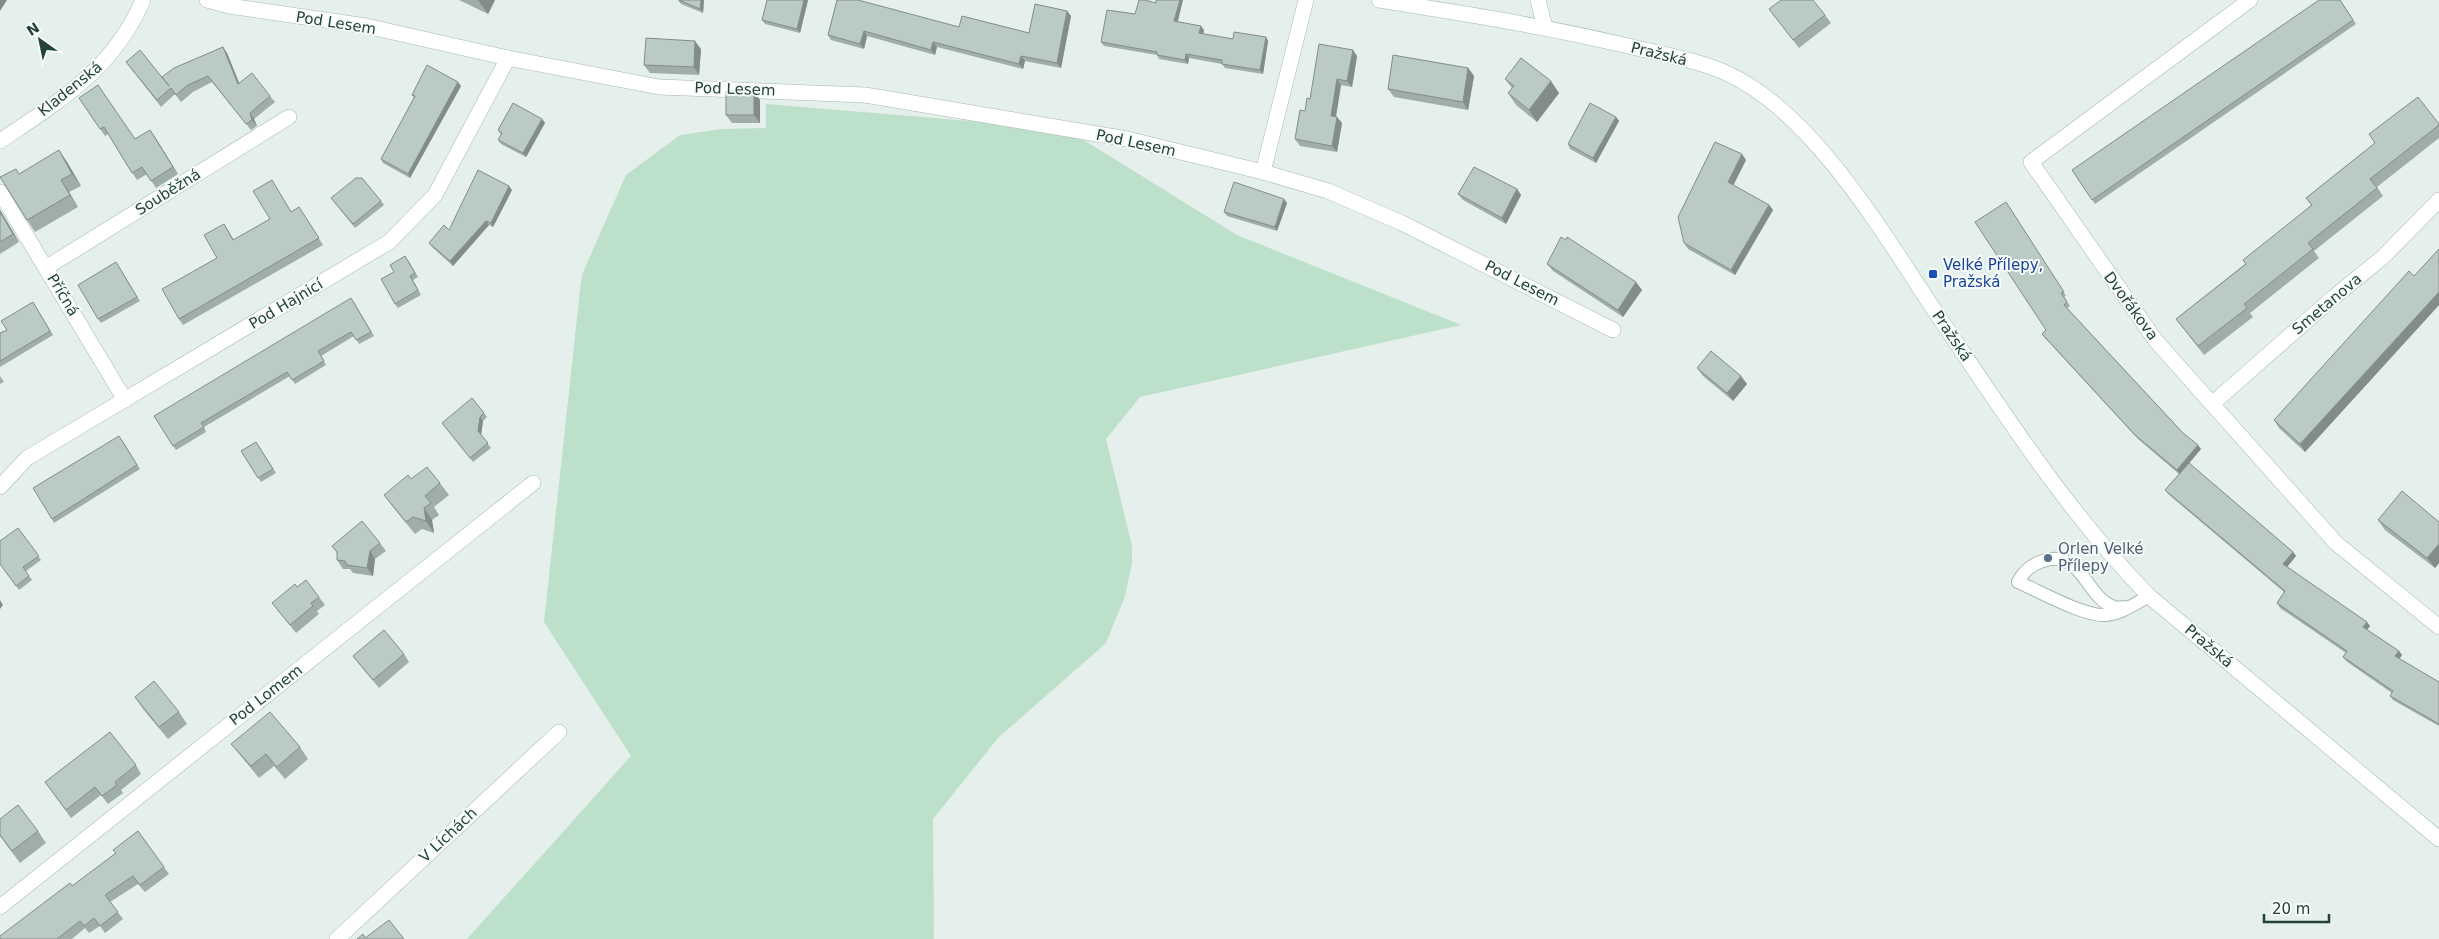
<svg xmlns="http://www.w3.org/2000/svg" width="2439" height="939" viewBox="0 0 2439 939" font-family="'DejaVu Sans',sans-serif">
<rect width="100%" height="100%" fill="#e5efeb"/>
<polygon fill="#bde0ca" points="766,104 1066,129 1237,235 1461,325 1140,397 1106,439 1132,546 1132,563 1125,596 1106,643 998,738 933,819 934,939 467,939 631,756 544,622 581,281 584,270 626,175 680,135 722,129 766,128"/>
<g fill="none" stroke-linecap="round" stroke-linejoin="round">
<g stroke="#a7b8b3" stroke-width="14">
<path id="lane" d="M2129,607C2124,607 2118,608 2114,607C2085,598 2082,545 2040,562C2029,566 2023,572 2018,582C2039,591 2085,617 2106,615C2121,614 2136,603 2149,596"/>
</g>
<g stroke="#a7b8b3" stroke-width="16">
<g id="street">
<polyline points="207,0 229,6 366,26 508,58 659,87 865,95 1127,139 1263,172 1328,191 1402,223 1613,330"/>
<polyline points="1538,0 1545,27"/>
<polyline points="2250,0 2031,162 2156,341 2336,543 2439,627"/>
<polyline points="1263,172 1306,0"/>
<polyline points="0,192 125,400"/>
<polyline points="47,267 289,117"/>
<polyline points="2212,404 2334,297 2383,257 2439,200"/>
<polyline points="0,487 27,458 389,242 435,195 508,58"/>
<polyline points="0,907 533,483"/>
<polyline points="337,939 559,732"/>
</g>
</g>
<g stroke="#a2bbb5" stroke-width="16">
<g id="secondary">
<path d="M1379,0C1461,13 1543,26 1624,45C1657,53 1693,59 1724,72C1815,111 1889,244 1943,323C2007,418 2069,514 2149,596L2439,839"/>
<path d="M0,141C59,101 114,69 143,0"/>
</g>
</g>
<use href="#lane" stroke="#fff" stroke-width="12"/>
<use href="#street" stroke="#fff" stroke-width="15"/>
<use href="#secondary" stroke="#fff" stroke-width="15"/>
</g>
<g fill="#a0aea9">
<polygon points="459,0 495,0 488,14"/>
<polygon points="678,0 704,0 703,13 681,4"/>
<polygon points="767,0 808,0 800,33 765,24 762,20"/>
<polygon points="837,0 959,27 1029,33 1067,11 1071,16 1061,68 1025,61 1023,69 937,47 935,55 867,36 864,49 831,40 828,35"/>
<polygon points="2340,0 2356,24 2095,204 2072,170"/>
<polygon points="1769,9 1825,15 1831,23 1799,48"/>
<polygon points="1178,22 1204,30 1203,34 1233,39 1266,37 1268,41 1263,74 1225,68 1222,64 1189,58 1188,64 1159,59 1157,55 1104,46 1101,42"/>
<polygon points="701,49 699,75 650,73 644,65"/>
<polygon points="227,53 239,83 270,96 275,102 254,119 257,126 251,130 212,82 193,92 181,102 175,94 161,107 126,62 165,81"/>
<polygon points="1357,56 1352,87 1341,85 1336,117 1342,123 1337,152 1300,146 1295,139 1310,99"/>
<polygon points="1468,68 1474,76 1468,110 1394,97 1388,89"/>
<polygon points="1505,79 1559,93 1537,122 1516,105 1508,93 1512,88"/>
<polygon points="461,86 410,178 383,163 381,159 414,98 412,95"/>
<polygon points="754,92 760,100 760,123 732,123 726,115"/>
<polygon points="79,98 135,139 150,130 178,174 156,188 147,174 137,180 108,134 105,136"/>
<polygon points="1616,117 1619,121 1596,163 1570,149 1568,144"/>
<polygon points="542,119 545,123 526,157 501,144 498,140 501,135 498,130"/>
<polygon points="2439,124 2439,138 2377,187 2383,196 2314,251 2319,258 2250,313 2253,317 2204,355 2176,319 2245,264 2311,205 2306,198 2375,143 2369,134"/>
<polygon points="1746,160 1733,185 1769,205 1773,210 1735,275 1688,249 1684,243"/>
<polygon points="67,162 81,186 69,192 78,207 35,232 27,220 19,174"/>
<polygon points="276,187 291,212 299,207 323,245 183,325 179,319 217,258 224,224 234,240 270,219"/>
<polygon points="1517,189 1521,195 1506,224 1463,200 1458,194"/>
<polygon points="512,190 493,227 489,225 453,266 432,247 429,243"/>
<polygon points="381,201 384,205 355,228 334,202"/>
<polygon points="2006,202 2066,296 2064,297 2070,306 2067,308 2183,433 2201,449 2189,463 2293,552 2296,556 2287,567 2370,626 2367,630 2399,651 2402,655 2399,659 2439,682 2439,726 2393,700 2390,696 2392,693 2346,661 2343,657 2346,653 2280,608 2277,603 2284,592 2168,494 2165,490 2179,474 2138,439 2045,338 2042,334 2046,330"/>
<polygon points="1287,203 1277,231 1227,216 1224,212"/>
<polygon points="0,210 19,242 0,254"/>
<polygon points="2439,249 2439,305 2305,452 2279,428 2274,420 2414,276"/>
<polygon points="408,260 418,277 413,280 421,295 398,308 395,304 394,272"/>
<polygon points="116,262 140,301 101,323 98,319"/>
<polygon points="1547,264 1642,290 1623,317 1553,271"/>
<polygon points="354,302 374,336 359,344 354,336 321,356 326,365 295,384 290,376 204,427 206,432 176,450 173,446"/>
<polygon points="36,307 53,335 0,367 0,333 7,330"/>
<polygon points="1697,368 1747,384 1733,401 1703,376"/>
<polygon points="0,376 4,382 0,384"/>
<polygon points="484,413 487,417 483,421 481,435 491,448 473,462 442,423"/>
<polygon points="122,440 140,469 54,523 52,519"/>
<polygon points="256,442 276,473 261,482 241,451"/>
<polygon points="411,479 440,483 449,495 434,507 439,515 432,520 434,533 422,529 415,534 393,507 384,495"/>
<polygon points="2378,520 2439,522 2439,563 2435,568 2385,530"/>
<polygon points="18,528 41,560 26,571 32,580 19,590 0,564"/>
<polygon points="380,543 386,551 375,559 373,576 353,573 350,569 343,569 337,560 337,553 332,546"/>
<polygon points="297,587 319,597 325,605 317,611 319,614 296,633 272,603"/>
<polygon points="404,654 409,662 379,688 359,664 353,656"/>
<polygon points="135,697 179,712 187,724 168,739 143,709"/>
<polygon points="231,744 300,747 308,759 285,779 274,766 259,778 240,755"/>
<polygon points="136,765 141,774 121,790 123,793 108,804 101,795 71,818 45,782"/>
<polygon points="0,819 38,831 46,843 20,863 0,836"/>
<polygon points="138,831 169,874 145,892 138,884 110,902 123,919 105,933 100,926 89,933 85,928 72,939 0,939 72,886 116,853"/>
</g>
<g fill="#828d89">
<polygon points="0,0 7,0 0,11"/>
<polygon points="478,0 495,0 488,14"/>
<polygon points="701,0 704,0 703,13 700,9"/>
<polygon points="804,0 808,0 800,33 797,29"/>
<polygon points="1180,0 1183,0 1177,25 1174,21"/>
<polygon points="1067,11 1071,16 1061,68 1057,63"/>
<polygon points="1201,26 1204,30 1202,37 1199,33"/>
<polygon points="864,31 867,36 864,49 860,44"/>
<polygon points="1266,37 1268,41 1263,74 1260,70"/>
<polygon points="695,41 701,49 699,75 694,67"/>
<polygon points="933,42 937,47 935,55 931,50"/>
<polygon points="223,47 227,53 242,90 238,84"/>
<polygon points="1353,50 1357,56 1352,87 1347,81"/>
<polygon points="1186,54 1189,58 1188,64 1185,60"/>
<polygon points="1021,56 1025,61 1023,69 1019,64"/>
<polygon points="1468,68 1474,76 1468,110 1463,102"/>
<polygon points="1337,79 1341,85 1335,122 1331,116"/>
<polygon points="1551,81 1559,93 1537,122 1529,110"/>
<polygon points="458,82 461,86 410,178 408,174"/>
<polygon points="754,92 760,100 760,123 754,115"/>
<polygon points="250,113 254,119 257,126 252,120"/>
<polygon points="1337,117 1342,123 1337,152 1332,146"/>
<polygon points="1616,117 1619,121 1596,163 1593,158"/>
<polygon points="542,119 545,123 526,157 523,153"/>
<polygon points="150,130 155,137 178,174 173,167"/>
<polygon points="59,150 67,162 81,186 72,174"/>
<polygon points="1742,154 1746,160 1732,188 1728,182"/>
<polygon points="61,180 69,192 78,207 70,195"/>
<polygon points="509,186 512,190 493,227 491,223"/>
<polygon points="1517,189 1521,195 1506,224 1502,218"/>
<polygon points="1284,199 1287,203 1277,231 1275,227"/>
<polygon points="1769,205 1773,210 1735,275 1731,270"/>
<polygon points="0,210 19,242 13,234 0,212"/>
<polygon points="486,221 489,225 453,266 450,261"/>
<polygon points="1636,282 1642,290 1623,317 1618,310"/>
<polygon points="2439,292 2439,305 2305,452 2300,444"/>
<polygon points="1741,376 1747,384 1733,401 1727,393"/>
<polygon points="480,417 483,421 481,435 478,431"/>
<polygon points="2198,445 2201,449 2180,474 2177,470"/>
<polygon points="424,508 432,520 434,533 426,521"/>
<polygon points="2439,544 2439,563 2435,568 2427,558"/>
<polygon points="370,551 375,559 373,576 367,568"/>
<polygon points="2293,552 2296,556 2286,568 2283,564"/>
<polygon points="0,600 3,605 0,609"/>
<polygon points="2367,622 2370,626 2366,631 2363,627"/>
<polygon points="2399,651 2402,655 2398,661 2395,656"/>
</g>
<g fill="#bacac4" stroke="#828d89">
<polygon points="679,0 701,0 700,9"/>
<polygon points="767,0 804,0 797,29 762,20"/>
<polygon points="837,0 858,0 959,27 962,16 1029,33 1035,4 1067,11 1057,63 1021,56 1019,64 933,42 931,50 864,31 860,44 828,35"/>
<polygon points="1139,0 1145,0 1156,3 1156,0 1180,0 1174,21 1201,26 1199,33 1233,39 1234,32 1266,37 1260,70 1222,64 1222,60 1186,54 1185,60 1157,55 1157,52 1101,42 1107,10 1135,14"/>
<polygon points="1781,0 1813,0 1825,15 1793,40 1769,9"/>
<polygon points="2319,0 2340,0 2353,20 2092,200 2072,170"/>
<polygon points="646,38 695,41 694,67 644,65"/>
<polygon points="1319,44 1353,50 1347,81 1337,79 1331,116 1337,117 1332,146 1295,139 1300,110 1305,111 1307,98 1310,99"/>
<polygon points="223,47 238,84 252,73 270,96 250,113 252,120 246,124 208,76 188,85 176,95 171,88 157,100 126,62 140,50 169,86 162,77 174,68"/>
<polygon points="1393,55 1468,68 1463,102 1388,89"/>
<polygon points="1521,58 1551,81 1529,110 1508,93 1514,86 1505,79"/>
<polygon points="427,65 458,82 408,174 381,159 415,96 412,95"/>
<polygon points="98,85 135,139 150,130 173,167 151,181 142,167 132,173 104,127 100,129 79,98"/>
<polygon points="726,91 754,92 754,115 726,115"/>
<polygon points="2418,97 2439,124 2439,125 2370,179 2377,188 2308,243 2313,249 2244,304 2247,308 2198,346 2176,319 2246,264 2243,260 2312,205 2306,198 2375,143 2369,134"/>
<polygon points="513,103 542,119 523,153 498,140 502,133 498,130"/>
<polygon points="1590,103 1616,117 1593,158 1568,144"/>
<polygon points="1715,142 1742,154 1728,182 1769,205 1731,270 1684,243 1678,217"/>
<polygon points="59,150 72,174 61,180 70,195 27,220 0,177 16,169 19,174"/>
<polygon points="1474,167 1517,189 1502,218 1458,194"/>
<polygon points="478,170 509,186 491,223 486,221 450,261 429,243 444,225 449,230"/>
<polygon points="356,178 362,178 381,201 353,224 331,198"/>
<polygon points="272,180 291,212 299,207 319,238 179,319 162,289 217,258 204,235 224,224 233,240 270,219 253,191"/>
<polygon points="1234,182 1284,199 1275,227 1224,212"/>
<polygon points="2006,202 2064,292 2061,293 2067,302 2064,305 2183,433 2198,445 2177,470 2135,435 2042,334 2046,330 1975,222"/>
<polygon points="0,212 13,234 0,242"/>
<polygon points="1561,237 1566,240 1567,237 1636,282 1618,310 1547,264"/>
<polygon points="2439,249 2439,292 2300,444 2274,420 2409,271 2414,276"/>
<polygon points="405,256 415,273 410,276 418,290 395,304 381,279 394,272 390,265"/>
<polygon points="116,262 137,297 98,319 78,285"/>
<polygon points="351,298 371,332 356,340 351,332 318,351 324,361 292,380 287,372 201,423 204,427 173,446 154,416"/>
<polygon points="33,302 50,331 0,361 0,333 7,330 1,321"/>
<polygon points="1711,351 1741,376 1727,393 1697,368"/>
<polygon points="472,398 484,413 480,417 478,431 488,443 470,458 442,423"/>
<polygon points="119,436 137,465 52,519 33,488"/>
<polygon points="256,442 273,469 258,478 241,451"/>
<polygon points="2189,463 2293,552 2283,564 2367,622 2363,627 2399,651 2395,656 2439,682 2439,724 2390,696 2393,691 2343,657 2347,651 2277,603 2285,591 2165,490"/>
<polygon points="427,467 440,483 425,496 431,503 424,508 426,521 413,517 406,522 384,495 408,475 411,479"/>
<polygon points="2402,491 2439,522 2439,544 2427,558 2378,520"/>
<polygon points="362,521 380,543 370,551 367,568 347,565 345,561 337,560 337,552 332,546"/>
<polygon points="18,528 39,556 23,567 29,576 16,586 0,564 0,541"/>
<polygon points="306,580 319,597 311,603 313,606 290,625 272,603 295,584 297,587"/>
<polygon points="384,630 404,654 373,680 353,656"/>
<polygon points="154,681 179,712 159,727 135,697"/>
<polygon points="270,712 300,747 277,767 266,754 251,766 231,744"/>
<polygon points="110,732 136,765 115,782 117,785 102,796 95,787 66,810 45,782"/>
<polygon points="18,805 38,831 12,851 0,835 0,819"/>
<polygon points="138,831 164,867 140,885 133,876 105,895 118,912 100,926 94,918 84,926 80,921 57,939 0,939 0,936 70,883 72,886 116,853 113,850"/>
<polygon points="389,920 404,939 357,939 363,934 365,938"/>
</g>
<rect fill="#1a4fb4" stroke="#f6fbf9" stroke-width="2" x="1928" y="269" width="10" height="10" rx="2.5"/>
<circle fill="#5c6f8a" stroke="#f6fbf9" stroke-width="2" cx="2048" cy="558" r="5"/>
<g text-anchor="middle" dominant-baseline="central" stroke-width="4" stroke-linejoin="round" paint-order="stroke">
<g font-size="15" fill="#23423c" stroke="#f6fbf9">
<text transform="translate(336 23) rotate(9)">Pod Lesem</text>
<text transform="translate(1659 54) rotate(14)">Pražská</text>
<text transform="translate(70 89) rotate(-39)">Kladenská</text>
<text transform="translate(735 89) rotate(2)">Pod Lesem</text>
<text transform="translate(1136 143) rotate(12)">Pod Lesem</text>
<text transform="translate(168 192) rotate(-32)">Souběžná</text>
<text transform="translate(1522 283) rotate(27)">Pod Lesem</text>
<text transform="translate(63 295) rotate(59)">Příčná</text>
<text transform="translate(286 304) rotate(-31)">Pod Hajnicí</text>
<text transform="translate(2327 304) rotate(-40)">Smetanova</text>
<text transform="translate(2131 306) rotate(54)">Dvořákova</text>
<text transform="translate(1952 336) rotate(56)">Pražská</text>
<text transform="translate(2209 646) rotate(40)">Pražská</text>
<text transform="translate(266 695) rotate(-38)">Pod Lomem</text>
<text transform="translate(448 835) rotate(-43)">V Líchách</text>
</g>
<g font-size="15" fill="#164399" stroke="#f6fbf9" text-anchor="start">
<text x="1943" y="265">Velké Přílepy,<tspan x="1943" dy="17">Pražská</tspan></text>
</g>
<g font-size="15" fill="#4e5e75" stroke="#f6fbf9" text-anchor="start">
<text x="2058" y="549">Orlen Velké<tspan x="2058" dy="17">Přílepy</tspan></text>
</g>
</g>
<g transform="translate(40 40) rotate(327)" stroke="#f6fbf9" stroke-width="4" paint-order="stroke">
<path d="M0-4L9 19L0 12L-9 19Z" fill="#23423c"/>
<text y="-8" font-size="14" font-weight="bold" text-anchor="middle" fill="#23423c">N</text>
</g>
<path d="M2264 914v8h65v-8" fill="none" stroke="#23423c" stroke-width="2.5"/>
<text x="2272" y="914" font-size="15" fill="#23423c" stroke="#f6fbf9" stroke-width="4" paint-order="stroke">20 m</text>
</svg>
